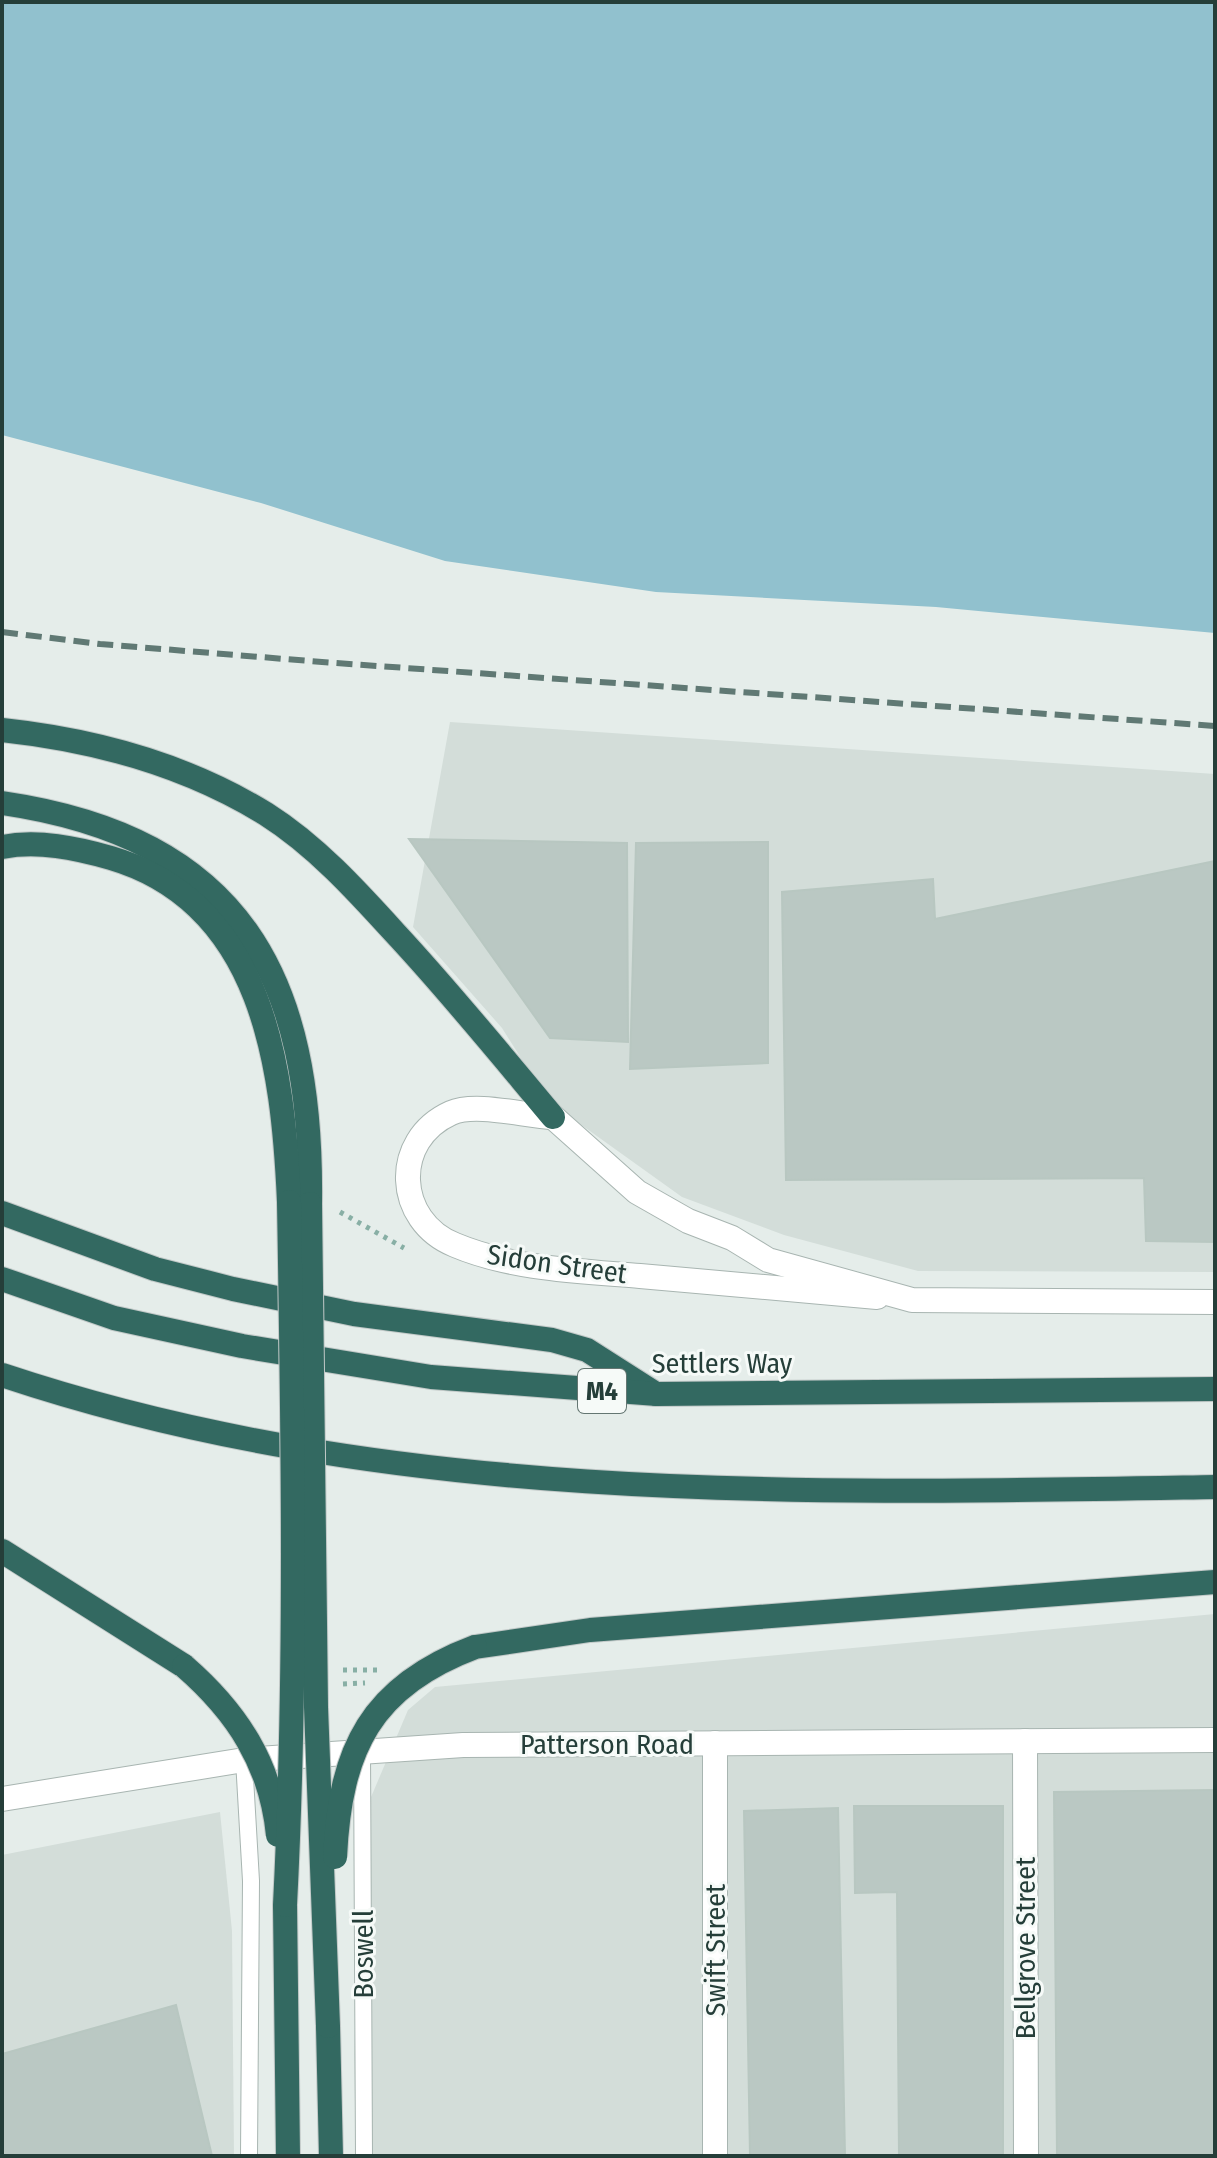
<svg xmlns="http://www.w3.org/2000/svg" width="1217" height="2158" viewBox="0 0 1217 2158" font-family="'Fira Sans Condensed',sans-serif">
<rect width="100%" height="100%" fill="#e5edea"/>
<g fill="#d3ddd9">
<polygon points="450,722 1215,774 1215,1272 918,1271 784,1235 682,1197 548,1101 502,1028 413,927"/>
<polygon points="1215,1614 1215,2156 356,2156 354,2054 363,1816 408,1710 435,1687"/>
<polygon points="220,1812 232,1931 234,2156 2,2156 2,1855"/>
</g>
<polygon fill="#91c1ce" points="2,2 1215,2 1215,633 936,607 656,592 445,561 261,503 2,435"/>
<g fill="#bac8c3" stroke="#b8c7c1" stroke-width="2">
<polygon points="409,839 627,843 628,1042 550,1038"/>
<polygon points="768,842 768,1063 630,1069 636,843"/>
<polygon points="1215,861 1215,1242 1146,1241 1144,1178 786,1180 782,892 933,879 935,919"/>
<polygon points="1215,1790 1215,2156 1057,2156 1054,1792"/>
<polygon points="854,1806 1003,1806 1003,2156 899,2156 897,1892 855,1893"/>
<polygon points="838,1808 845,2156 750,2156 744,1811"/>
<polygon points="176,2005 212,2156 2,2156 2,2054"/>
</g>
<g fill="none" stroke-linecap="round" stroke-linejoin="round">
<g stroke="#a8b5b1" stroke-width="18">
<g id="service">
<polyline points="362,1752 364,2156"/>
<polyline points="244,1760 251,1881 249,2156"/>
</g>
</g>
<g stroke="#a8b5b1" stroke-width="26">
<g id="minor">
<path d="M553,1117C525,1116 476,1102 451,1113C391,1140 395,1221 455,1245C512,1269 579,1271 640,1276C719,1283 798,1290 877,1297"/>
<polyline points="1025,1741 1026,2156"/>
<polyline points="715,2156 715,1743"/>
</g>
</g>
<g stroke="#a8b5b1" stroke-width="26">
<g id="tertiary">
<polyline points="553,1117 637,1192 688,1221 732,1238 768,1260 912,1300 1215,1302"/>
<polyline points="2,1799 244,1760 463,1745 1215,1740"/>
</g>
</g>
<g stroke="#c2c9c8" stroke-width="26">
<g id="motorway">
<path d="M2,730C95,740 185,764 266,814C315,845 356,890 395,933C450,992 501,1055 553,1117"/>
<path d="M2,803C241,838 313,977 310,1204"/>
<path d="M2,847C38,840 76,848 111,858C264,903 283,1067 289,1202"/>
<polyline points="2,1213 155,1269 233,1289 354,1314 552,1340 587,1350 656,1394"/>
<polyline points="2,1279 114,1318 242,1346 431,1377 657,1394 1215,1389"/>
<path d="M2,1375C391,1505 810,1494 1215,1487"/>
<polyline points="2,1551 184,1666"/>
<polyline points="475,1647 590,1630 1215,1582"/>
<polyline points="285,1905 288,2156"/>
<polyline points="328,2026 331,2156"/>
</g>
</g>
<g stroke="#88afa5" stroke-width="5" stroke-dasharray="4 6" stroke-linecap="butt">
<polyline points="340,1212 404,1248"/>
<polyline points="343,1670 377,1670"/>
<polyline points="343,1684 365,1683"/>
</g>
<use href="#service" stroke="#fff" stroke-width="16"/>
<use href="#minor" stroke="#fff" stroke-width="24"/>
<use href="#tertiary" stroke="#fff" stroke-width="24"/>
<use href="#motorway" stroke="#336961" stroke-width="24"/>
<polyline stroke="#607974" stroke-width="6" stroke-dasharray="16 8" stroke-linecap="butt" points="2,632 100,644 322,662 1215,726"/>
<g stroke="#c2c9c8" stroke-width="26" stroke-linecap="butt">
<g id="motorway-bridge">
<polyline points="310,1204 316,1707 328,2026"/>
<path d="M184,1666C237,1712 271,1764 278,1835"/>
<path d="M335,1857C340,1749 371,1686 475,1647"/>
<path d="M285,1905C297,1671 293,1436 289,1202"/>
</g>
</g>
<use href="#motorway-bridge" stroke="#336961" stroke-width="24"/>
</g>
<g text-anchor="middle" dominant-baseline="central" stroke-width="6" stroke-linejoin="round" paint-order="stroke">
<rect fill="#f6faf8" stroke="#647672" stroke-width="2" x="578" y="1369" width="48" height="44" rx="6"/>
<g font-size="26" font-weight="bold" fill="#253e39">
<text x="602" y="1391">M4</text>
</g>
<g font-size="28" fill="#253e39" stroke="#f6faf8">
<text transform="translate(557 1264) rotate(8)">Sidon Street</text>
<text x="722" y="1363">Settlers Way</text>
<text x="607" y="1744">Patterson Road</text>
<text transform="translate(1025 1948) rotate(-90)">Bellgrove Street</text>
<text transform="translate(715 1950) rotate(-90)">Swift Street</text>
<text transform="translate(363 1954) rotate(-90)">Boswell</text>
</g>
</g>
<rect width="1217" height="2158" fill="none" stroke="#253e39" stroke-width="8"/>
</svg>
